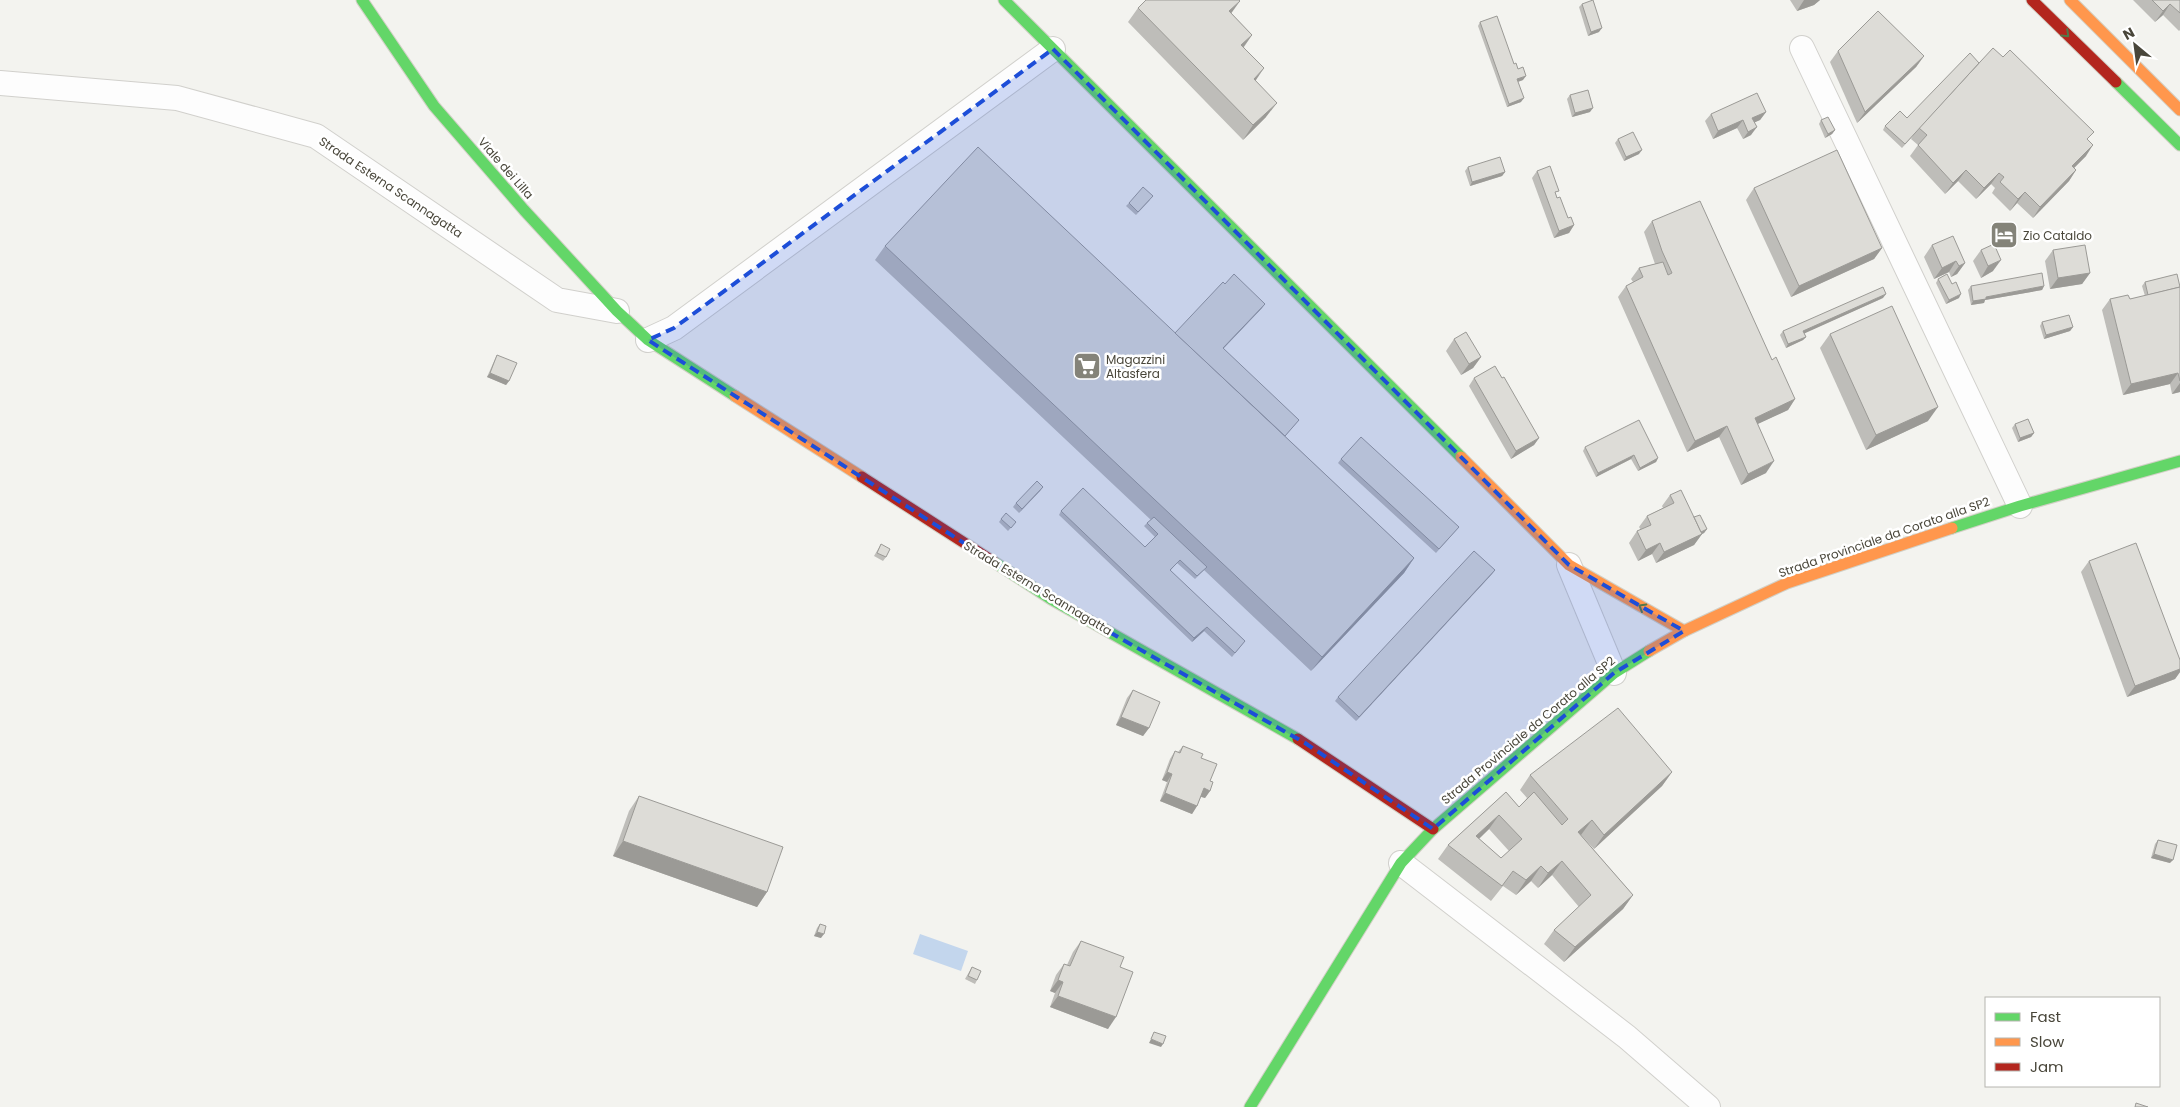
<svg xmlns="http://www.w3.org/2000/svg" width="2180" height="1107" viewBox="0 0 2180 1107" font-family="Poppins,sans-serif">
<rect width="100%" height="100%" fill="#f3f3ef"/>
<polygon fill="#c3d6ed" points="920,934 968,951 961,971 913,954"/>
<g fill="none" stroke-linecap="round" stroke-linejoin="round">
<g stroke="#d1d0cc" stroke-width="26">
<g id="street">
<polyline points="1802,48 2020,506"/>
<polyline points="0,83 177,98 316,136 557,300 617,311"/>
<polyline points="648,340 674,328 1053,49"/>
<polyline points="1569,565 1614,673"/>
<polyline points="1401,863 1627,1037 1708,1107"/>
</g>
</g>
<g stroke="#d2d0c6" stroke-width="13">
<g id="fast">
<polyline points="362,0 434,106 524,210 617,311 648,340 735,396"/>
<polyline points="1004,0 1461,457"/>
<polyline points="2116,82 2180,145"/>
<polyline points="1952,528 2020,506 2180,461"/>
<polyline points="994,562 1051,599 1298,739"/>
<polyline points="1250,1107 1401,863 1433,829 1614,673 1649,651"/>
</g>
</g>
<g stroke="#d2d0c6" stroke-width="13">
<g id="slow">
<polyline points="2070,0 2180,110"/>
<polyline points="735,396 862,477"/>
<polyline points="1461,457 1569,565 1684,631"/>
<polyline points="1649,651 1684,631 1787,583 1952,528"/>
</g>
</g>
<g stroke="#d2d0c6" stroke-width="13">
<g id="jam">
<polyline points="2032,0 2116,82"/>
<polyline points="862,477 994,562"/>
<polyline points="1298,739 1433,829"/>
</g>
</g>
<use href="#street" stroke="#fdfdfd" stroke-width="24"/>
<use href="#fast" stroke="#63d668" stroke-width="11"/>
<use href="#slow" stroke="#ff974d" stroke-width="11"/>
<use href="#jam" stroke="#b3261e" stroke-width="11"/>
</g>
<g fill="#bebdb9" fill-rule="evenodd">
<polygon points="1790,0 1820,0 1814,5 1797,11"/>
<polygon points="2133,0 2180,0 2180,30 2179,31 2163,15 2155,22"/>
<polygon points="1582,4 1599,32 1588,36 1579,7"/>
<polygon points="1138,8 1231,13 1252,35 1244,47 1256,81 1266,117 1243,140 1128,22"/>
<polygon points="1480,22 1518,69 1523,80 1518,82 1521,102 1507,107 1478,26"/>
<polygon points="1838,51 1924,56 1916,67 1857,123 1830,62"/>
<polygon points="1979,63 2088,139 2086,156 2074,168 2076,170 2069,181 2033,218 2017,203 2010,211 1992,193 1995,188 1991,184 1976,199 1958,181 1945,194 1910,156 1918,145 1911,139 1913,136 1902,148 1883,130 1885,126 1907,118"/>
<polygon points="1570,95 1590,112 1572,117 1567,99"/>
<polygon points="1766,112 1760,120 1754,122 1751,135 1743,139 1737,128 1713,139 1705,121 1711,114"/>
<polygon points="1821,120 1835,130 1832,134 1825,138 1819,124"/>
<polygon points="1618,139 1639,154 1624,161 1615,143"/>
<polygon points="1468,167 1505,172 1502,176 1470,186 1465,171"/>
<polygon points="1537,171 1556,195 1568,218 1574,225 1569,233 1554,238 1532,178"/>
<polygon points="1754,188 1882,248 1874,259 1791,297 1746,200"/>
<polygon points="1150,200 1136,215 1126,206 1129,203"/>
<polygon points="1652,221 1772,360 1795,399 1788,410 1757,424 1766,473 1741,485 1719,437 1687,452 1618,297 1626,286 1633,282 1631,279 1639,268 1655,264 1644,232"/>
<polygon points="1932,245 1965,263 1957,274 1951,277 1949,272 1934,279 1924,257"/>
<polygon points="885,246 1175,333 1262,308 1223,349 1299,420 1285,436 1414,558 1404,573 1311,671 1204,570 1195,579 1177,563 1170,571 1245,641 1232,657 1204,631 1192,642 1059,515 1061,511 1145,547 1155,537 1144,526 1147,523 1151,520 875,260"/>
<polygon points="1981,250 1993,271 1981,278 1973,261"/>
<polygon points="2053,250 2090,273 2082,284 2050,289 2045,261"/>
<polygon points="1938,279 1959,298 1946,304 1936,283"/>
<polygon points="2145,282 2180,287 2180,392 2172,394 2170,384 2123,395 2102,310 2110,299 2130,299 2145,296 2142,286"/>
<polygon points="1971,286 2044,286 2042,290 1985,300 1984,303 1971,305 1968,290"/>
<polygon points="1883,298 1804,333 1806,337 1803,340 1786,348 1780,335 1783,331"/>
<polygon points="2042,322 2073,327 2070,331 2044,339 2040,326"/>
<polygon points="1830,334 1928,421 1866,450 1820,348"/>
<polygon points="1454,339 1481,357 1473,368 1461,375 1446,351"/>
<polygon points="497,355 509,381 506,385 487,377 495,359"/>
<polygon points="1474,378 1539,438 1534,445 1511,459 1469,386"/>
<polygon points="2015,424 2034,433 2031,437 2018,442 2012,428"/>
<polygon points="1585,447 1658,458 1656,462 1638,471 1631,459 1596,477 1583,451"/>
<polygon points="1341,459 1459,527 1436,553 1338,463"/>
<polygon points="1043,487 1019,513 1013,507 1016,503"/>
<polygon points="1670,495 1707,529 1704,533 1702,534 1694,545 1656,563 1652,554 1638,561 1629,543 1637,531 1641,530 1639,527 1647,516 1663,508 1662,506"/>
<polygon points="1001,519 1016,522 1008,531 999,522"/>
<polygon points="881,544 886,557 883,561 874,556"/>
<polygon points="2089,561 2180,660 2180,672 2175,679 2127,697 2081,572"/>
<polygon points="1492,574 1356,721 1335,701 1338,697"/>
<polygon points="1133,690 1149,728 1143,736 1116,725 1127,698"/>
<polygon points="1183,746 1201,758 1210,781 1210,791 1205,798 1201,797 1197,806 1192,814 1160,801 1167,782 1162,780 1170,759 1175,751 1178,752"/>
<path d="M1672,772L1662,786L1594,849L1581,835L1633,895L1623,909L1564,962L1544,944L1554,930L1579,907L1552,875L1538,888L1531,881L1516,895L1503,886L1491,901L1438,859L1448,845L1506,792L1519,807L1527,798L1520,790L1530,775ZM1489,829L1509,851L1501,858L1479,839Z"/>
<polygon points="639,796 767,892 757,907 613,856 629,811"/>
<polygon points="2158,840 2170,863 2151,858 2155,844"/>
<polygon points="820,924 821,938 814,936 817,928"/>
<polygon points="1081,941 1120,967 1108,1029 1050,1007 1055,993 1050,991 1056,975 1064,964 1067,965 1073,952"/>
<polygon points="972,967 977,980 975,984 965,979"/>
</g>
<g fill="#9b9a96">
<polygon points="1804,0 1820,0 1814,5 1797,11"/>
<polygon points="1240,1 1230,15 1229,11"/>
<polygon points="2170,4 2163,15 2155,22 2163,11"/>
<polygon points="1602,28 1599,32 1588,36 1591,32"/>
<polygon points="1252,35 1242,49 1241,45"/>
<polygon points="1924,56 1916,67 1857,123 1865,112"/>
<polygon points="1264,68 1254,83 1254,79"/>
<polygon points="1526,76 1523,80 1514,83 1517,79"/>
<polygon points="1524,98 1521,102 1507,107 1509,104"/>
<polygon points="1277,103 1266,117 1243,140 1253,125"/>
<polygon points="1593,108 1590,112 1572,117 1575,113"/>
<polygon points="1766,112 1760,120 1747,126 1752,118"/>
<polygon points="1743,120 1737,128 1713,139 1718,131"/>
<polygon points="1757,127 1751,135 1743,139 1748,132"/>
<polygon points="1835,130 1832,134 1825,138 1828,134"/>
<polygon points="2093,145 2086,156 2065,177 2072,166"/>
<polygon points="1642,150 1639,154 1624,161 1626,157"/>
<polygon points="1966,170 1958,181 1945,194 1953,183"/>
<polygon points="2076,170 2069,181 2033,218 2040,207"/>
<polygon points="1505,172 1502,176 1470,186 1472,182"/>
<polygon points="1999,173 1991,184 1976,199 1984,188"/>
<polygon points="2025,192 2017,203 2010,211 2018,199"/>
<polygon points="1574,225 1569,233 1554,238 1559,231"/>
<polygon points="1882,248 1874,259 1791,297 1799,286"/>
<polygon points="2001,260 1993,271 1981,278 1988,266"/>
<polygon points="1956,261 1949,272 1934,279 1942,268"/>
<polygon points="1965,263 1957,274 1951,277 1959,266"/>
<polygon points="2090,273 2082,284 2050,289 2058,278"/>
<polygon points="2044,286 2042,290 1985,300 1984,303 1971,305 1973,301 1986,297"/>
<polygon points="1886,294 1883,298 1801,335 1803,331"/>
<polygon points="1961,294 1959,298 1946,304 1949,300"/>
<polygon points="1265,304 1262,308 1220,352 1223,348"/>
<polygon points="2073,327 2070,331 2044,339 2046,335"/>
<polygon points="1806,337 1803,340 1786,348 1788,344"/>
<polygon points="1481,357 1473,368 1461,375 1469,364"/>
<polygon points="490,373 509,381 506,385 487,377"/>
<polygon points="2178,373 2170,384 2123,395 2131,384"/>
<polygon points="2180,383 2180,392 2172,394"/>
<polygon points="1795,399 1788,410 1747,429 1755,418"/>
<polygon points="1938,407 1928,421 1866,450 1876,435"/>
<polygon points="1727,426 1719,437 1687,452 1695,441"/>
<polygon points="2034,433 2031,437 2018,442 2020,438"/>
<polygon points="1539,438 1534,445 1511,459 1516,451"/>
<polygon points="1634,455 1631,459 1596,477 1598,473"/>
<polygon points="1658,458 1656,462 1638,471 1640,468"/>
<polygon points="1774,461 1766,473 1741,485 1748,474"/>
<polygon points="1043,487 1040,491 1019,513 1022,509"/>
<polygon points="1707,529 1704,533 1702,534 1694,545 1656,563 1664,552"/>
<polygon points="1660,543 1652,554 1638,561 1646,550"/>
<polygon points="1414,558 1404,573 1311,671 1322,657"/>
<polygon points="1495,570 1492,574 1356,721 1359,717"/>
<polygon points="1207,627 1204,631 1192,642 1194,638"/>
<polygon points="2180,669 2180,672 2175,679 2127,697 2135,686"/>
<polygon points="1121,717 1149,728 1143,736 1116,725"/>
<polygon points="1167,772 1172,774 1167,782 1162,780"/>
<polygon points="1672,772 1662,786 1594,849 1604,835"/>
<polygon points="1204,788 1210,791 1205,798 1199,796"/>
<polygon points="1165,793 1197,806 1192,814 1160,801"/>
<polygon points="1499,815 1489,829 1466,851 1476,836"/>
<polygon points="1592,820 1581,835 1568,847 1578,832"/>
<polygon points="623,841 767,892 757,907 613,856"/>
<polygon points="2154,854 2173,860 2170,863 2151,858"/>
<polygon points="1562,861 1552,875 1538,888 1548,873"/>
<polygon points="1541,866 1531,881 1516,895 1526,880"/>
<polygon points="1633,895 1623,909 1564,962 1575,947"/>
<polygon points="817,932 824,934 821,938 814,936"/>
<polygon points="1058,980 1063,982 1055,993 1050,991"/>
<polygon points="1058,996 1116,1017 1108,1029 1050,1007"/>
<polygon points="1151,1039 1163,1044 1161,1047 1149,1043"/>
</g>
<g fill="#dddcd7" stroke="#9b9a96" fill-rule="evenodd">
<polygon points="1146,0 1239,0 1240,1 1229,11 1252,35 1241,45 1264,68 1254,79 1277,103 1253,125 1138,8"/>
<polygon points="1593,0 1602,28 1591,32 1582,4"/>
<polygon points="2152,0 2180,0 2180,13 2170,4 2163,11"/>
<polygon points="1878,11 1924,56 1865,112 1838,51"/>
<polygon points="1497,16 1514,64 1516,63 1518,69 1523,67 1526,76 1517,79 1524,98 1509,104 1480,22"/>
<polygon points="1993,48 2003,57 2010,50 2094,132 2087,139 2093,145 2072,166 2076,170 2040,207 2025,192 2018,199 2000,182 2004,177 1999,173 1984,188 1966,170 1953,183 1918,145 1927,135 1919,128"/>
<polygon points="1970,53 1979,63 1905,144 1885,126 1900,111 1907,118"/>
<polygon points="1588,90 1593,108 1575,113 1570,95"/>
<polygon points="1757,93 1766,112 1752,118 1757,127 1748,132 1743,120 1718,131 1711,114"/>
<polygon points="1828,117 1835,130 1828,134 1821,120"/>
<polygon points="1633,132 1642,150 1626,157 1618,139"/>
<polygon points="978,147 1414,558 1322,657 885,246"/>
<polygon points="1837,150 1882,248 1799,286 1754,188"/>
<polygon points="1500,157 1505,172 1472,182 1468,167"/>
<polygon points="1550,166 1559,191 1555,192 1557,198 1560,197 1568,218 1571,217 1574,225 1559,231 1537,171"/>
<polygon points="1143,187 1153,196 1138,212 1129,203"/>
<polygon points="1700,201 1772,360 1776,357 1795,399 1755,418 1774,461 1748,474 1727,426 1695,441 1626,286 1643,277 1639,268 1663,262 1668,275 1672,273 1662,251 1652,221"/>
<polygon points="1953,236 1965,263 1959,266 1956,261 1942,268 1932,245"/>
<polygon points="1994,244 2001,260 1988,266 1981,250"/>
<polygon points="2085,245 2090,273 2058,278 2053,250"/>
<polygon points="2042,273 2044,286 1986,297 1986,299 1973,301 1971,286"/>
<polygon points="1234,274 1265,304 1223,348 1299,420 1285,436 1175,333 1223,282 1225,284"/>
<polygon points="1947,274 1952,284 1956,282 1961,294 1949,300 1938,279"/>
<polygon points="2177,274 2180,287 2148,295 2145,282"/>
<polygon points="1883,287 1886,294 1803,331 1806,337 1788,344 1783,331"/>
<polygon points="2180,287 2180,381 2178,373 2131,384 2110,299 2128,295 2130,299"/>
<polygon points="1892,306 1938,407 1876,435 1830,334"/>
<polygon points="2069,315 2073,327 2046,335 2042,322"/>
<polygon points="1466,332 1481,357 1469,364 1454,339"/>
<polygon points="497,355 517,363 509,381 490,373"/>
<polygon points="1495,366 1502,378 1504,377 1539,438 1516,451 1474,378"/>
<polygon points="2028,419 2034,433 2020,438 2015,424"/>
<polygon points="1639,420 1658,458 1640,468 1634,455 1598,473 1585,447"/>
<polygon points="1361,437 1459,527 1439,549 1341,459"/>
<polygon points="1037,481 1043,487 1022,509 1016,503"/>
<polygon points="1083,488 1145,547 1158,534 1147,523 1154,517 1207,567 1197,576 1180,560 1170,570 1245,641 1235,653 1207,627 1194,638 1061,511"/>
<polygon points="1681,490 1702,534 1664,552 1660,543 1646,550 1637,531 1651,525 1647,516 1674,503 1670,495"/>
<polygon points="1006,513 1016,522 1011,528 1001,519"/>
<polygon points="1700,515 1707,529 1701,532 1694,517"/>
<polygon points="2136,543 2180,660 2180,669 2135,686 2089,561"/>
<polygon points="881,544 890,549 886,557 877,553"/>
<polygon points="1474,551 1495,570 1359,717 1338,697"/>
<polygon points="1133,690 1160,702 1149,728 1121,717"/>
<path d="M1618,708L1672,772L1604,835L1592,820L1578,832L1633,895L1575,947L1554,930L1591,895L1562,861L1548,873L1541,866L1526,880L1513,871L1502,886L1448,845L1506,792L1519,807L1534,792L1562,825L1568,819L1530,775ZM1499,815L1522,839L1501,858L1476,836Z"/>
<polygon points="1183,746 1203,754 1201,758 1217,764 1210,781 1213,782 1210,791 1204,788 1197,806 1165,793 1172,774 1167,772 1175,751 1180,753"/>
<polygon points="639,796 783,847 767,892 623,841"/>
<polygon points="2158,840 2177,845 2173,860 2154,854"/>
<polygon points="820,924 826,926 824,934 817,932"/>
<polygon points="1081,941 1124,957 1120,967 1133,972 1116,1017 1058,996 1063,982 1058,980 1064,964 1070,966"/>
<polygon points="972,967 981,971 977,980 968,976"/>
<polygon points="1154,1032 1166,1036 1163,1044 1151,1039"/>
<polygon points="2136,1103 2148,1107 2135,1107"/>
</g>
<defs><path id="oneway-chevron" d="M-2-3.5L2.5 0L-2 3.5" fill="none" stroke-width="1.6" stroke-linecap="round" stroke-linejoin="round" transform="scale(1.25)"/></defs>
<g stroke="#52784a">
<use href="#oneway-chevron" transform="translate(2066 34) rotate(44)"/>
<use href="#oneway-chevron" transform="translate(1642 607) rotate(-150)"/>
</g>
<path fill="#1d4ed8" fill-opacity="0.2" stroke="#1d4ed8" stroke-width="4" stroke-dasharray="10 6" stroke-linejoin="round" d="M1053,49L1569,565L1684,631L1614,673L1433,829L1305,743L1051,599L648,340L674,328Z"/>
<defs>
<g id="hotel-square" transform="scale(1.4375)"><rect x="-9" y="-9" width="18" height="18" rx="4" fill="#848379" stroke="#fff"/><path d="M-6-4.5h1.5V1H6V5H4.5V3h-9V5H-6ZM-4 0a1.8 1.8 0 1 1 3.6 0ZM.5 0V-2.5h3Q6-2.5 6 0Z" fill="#fff"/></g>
<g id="supermarket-square" transform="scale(1.4375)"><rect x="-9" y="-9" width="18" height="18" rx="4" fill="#848379" stroke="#fff"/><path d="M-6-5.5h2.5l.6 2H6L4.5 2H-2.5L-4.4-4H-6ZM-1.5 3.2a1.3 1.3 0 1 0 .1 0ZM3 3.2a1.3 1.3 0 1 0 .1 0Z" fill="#fff"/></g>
</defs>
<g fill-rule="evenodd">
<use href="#hotel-square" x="2004" y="235"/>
<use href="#supermarket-square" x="1087" y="366"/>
</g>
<g text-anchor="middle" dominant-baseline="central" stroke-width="5" stroke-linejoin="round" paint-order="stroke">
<g font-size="12" fill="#49463a" stroke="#fff">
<text transform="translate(506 168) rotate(49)">Viale dei Lilla</text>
<text transform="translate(391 187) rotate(34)">Strada Esterna Scannagatta</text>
<text transform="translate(1884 537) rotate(-19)">Strada Provinciale da Corato alla SP2</text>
<text transform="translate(1038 588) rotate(31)">Strada Esterna Scannagatta</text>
<text transform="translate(1528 730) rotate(-40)">Strada Provinciale da Corato alla SP2</text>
</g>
<g font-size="12" fill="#49463a" stroke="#fff" text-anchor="start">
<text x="2023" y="235">Zio Cataldo</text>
<text x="1106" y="359">Magazzini<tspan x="1106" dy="14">Altasfera</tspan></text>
</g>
</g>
<rect x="1985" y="997" width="175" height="90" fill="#ffffff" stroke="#b6b5b0"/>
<rect x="1995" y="1013" width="25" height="8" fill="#63d668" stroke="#b6b5b0"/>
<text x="2030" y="1022" font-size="15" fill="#49463a">Fast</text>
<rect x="1995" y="1038" width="25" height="8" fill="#ff974d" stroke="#b6b5b0"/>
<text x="2030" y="1047" font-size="15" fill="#49463a">Slow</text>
<rect x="1995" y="1063" width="25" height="8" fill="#b3261e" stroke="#b6b5b0"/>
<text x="2030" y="1072" font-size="15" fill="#49463a">Jam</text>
<g transform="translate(2135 45) rotate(331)" stroke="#ffffff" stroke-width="4" paint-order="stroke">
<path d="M0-4L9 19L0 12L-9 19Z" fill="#49463a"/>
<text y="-8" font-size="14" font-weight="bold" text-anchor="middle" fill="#49463a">N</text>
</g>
</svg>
